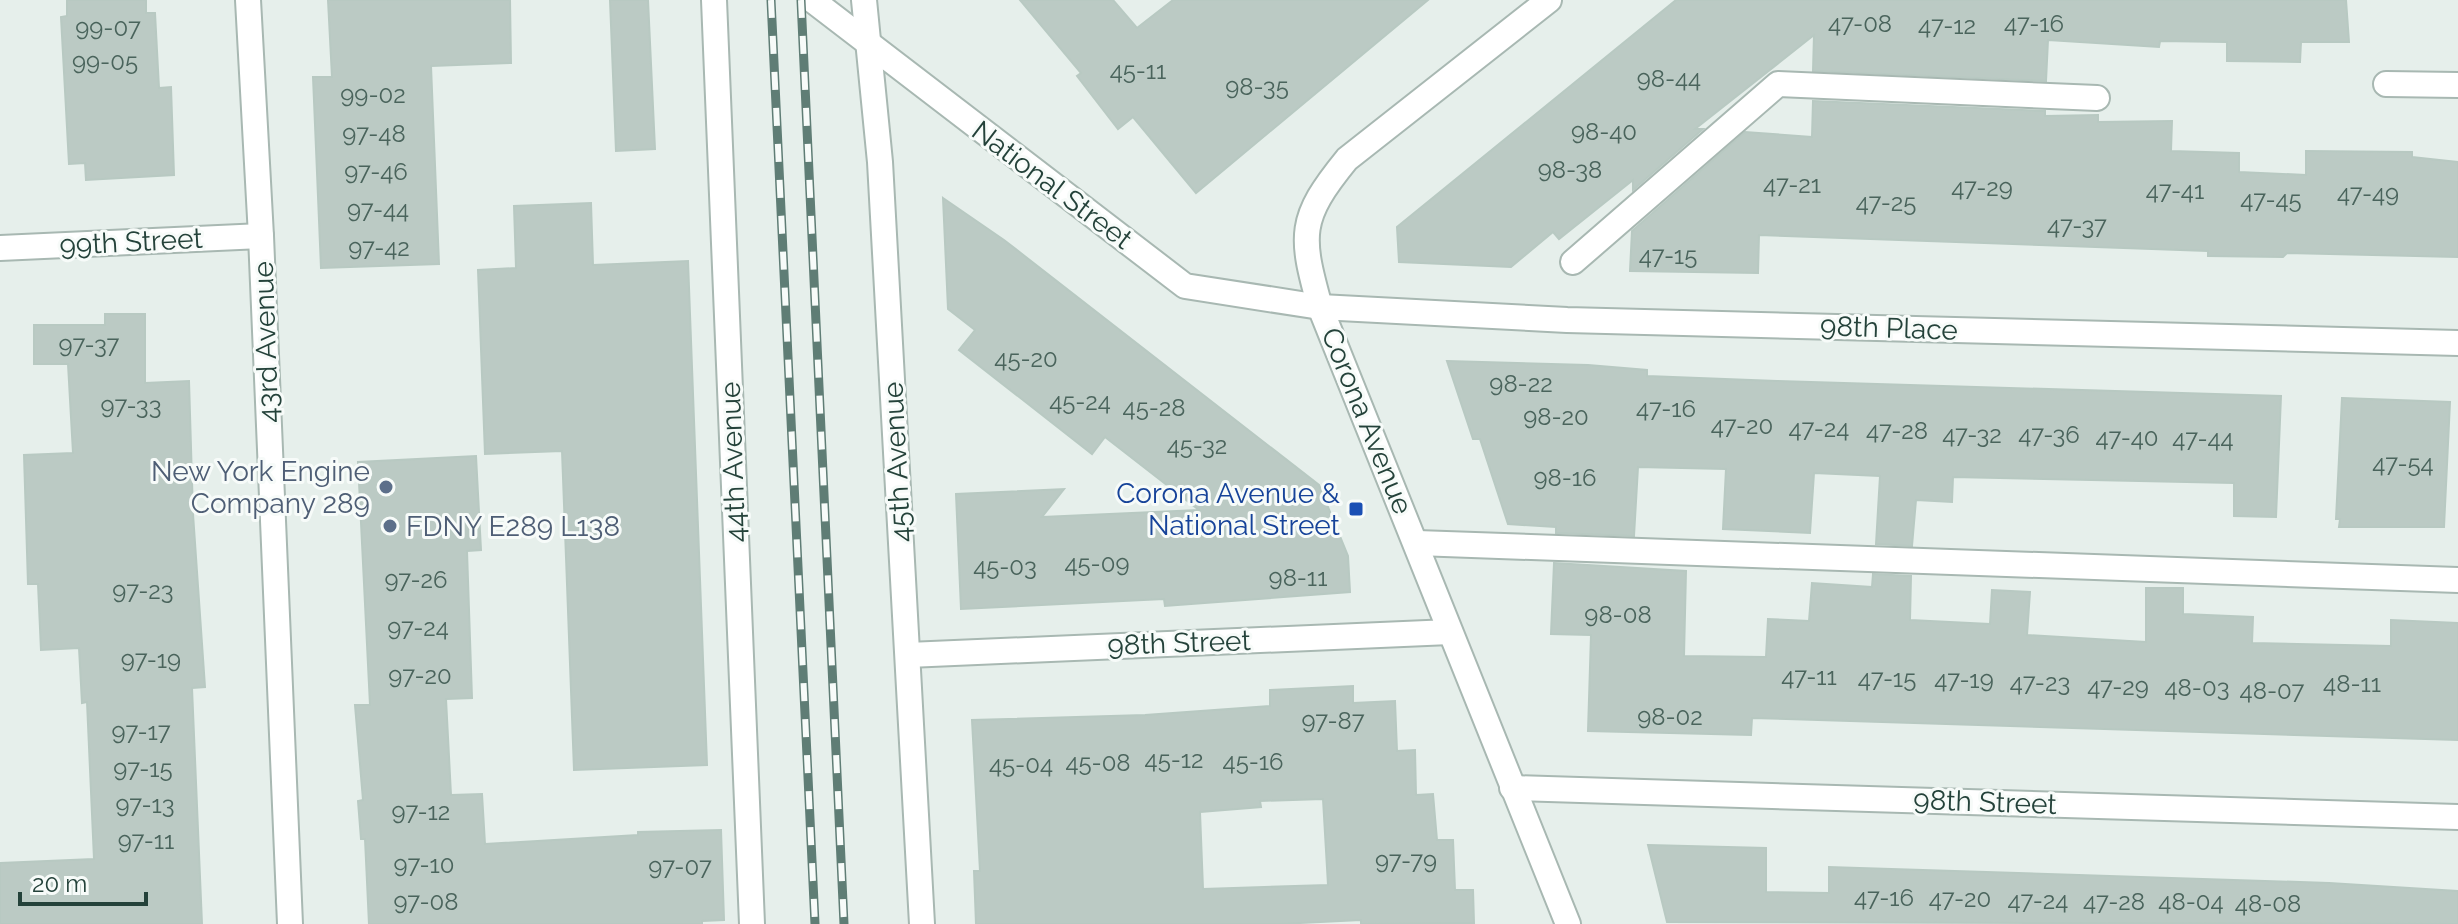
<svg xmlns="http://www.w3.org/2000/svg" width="2458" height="924" viewBox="0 0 2458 924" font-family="Raleway,sans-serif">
<rect width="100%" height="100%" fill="#e6efeb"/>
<g fill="#bbcac4" stroke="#b8c9c2" stroke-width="2" fill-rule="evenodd">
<polygon points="67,0 146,0 146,13 155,13 159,88 171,87 174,175 86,180 85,163 69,164 61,17 67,16"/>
<polygon points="328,0 510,0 511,63 431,66 439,264 321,268 313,77 332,77"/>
<polygon points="610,0 648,0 655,149 616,151"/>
<polygon points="1020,0 1113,0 1137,28 1173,0 1428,0 1196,193 1133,117 1118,129 1077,76 1081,73"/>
<polygon points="1676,0 2346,0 2349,42 2301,42 2300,62 2227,61 2227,42 2160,41 2159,47 2048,40 2046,81 1813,71 1814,35 1695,129 1703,129 1633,190 1633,180 1559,239 1553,232 1511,267 1399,262 1397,227"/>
<polygon points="1813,101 2045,111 2045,116 2098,115 2098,122 2172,121 2171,151 2239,153 2239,172 2306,175 2306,151 2412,152 2412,157 2458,162 2458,257 2287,253 2283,257 2208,256 2208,251 1759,235 1758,273 1630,271 1632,231 1745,132 1812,137"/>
<polygon points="943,198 1004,240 1319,485 1348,556 1350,592 1165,606 1164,599 961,609 956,494 1064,489 1042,517 1199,510 1105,437 1092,454 959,350 975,330 948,309"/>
<polygon points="591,203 593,265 688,261 707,765 574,770 562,451 485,454 478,270 516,268 514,206"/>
<polygon points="105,314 145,314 145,383 189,381 193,514 205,687 192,688 202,924 0,924 0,863 94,859 87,702 82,703 79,648 41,650 38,584 28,584 24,455 73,453 68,364 34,364 34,325 105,325"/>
<polygon points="1447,361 1588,365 1647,370 1647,376 1777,381 2281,396 2276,517 2234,516 2234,483 1953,477 1952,502 1916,500 1912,546 1876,544 1880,476 1814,473 1810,533 1723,529 1726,469 1638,467 1634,536 1556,533 1556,527 1508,524 1480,439 1473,439"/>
<polygon points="2342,398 2450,402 2444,527 2339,527 2340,519 2336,519"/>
<polygon points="476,456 481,550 467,551 472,698 446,699 451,795 482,794 485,844 638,835 638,832 721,830 724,920 702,921 702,924 369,924 365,839 361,839 358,801 363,800 355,705 370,705 358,462"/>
<polygon points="1554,563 1686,571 1684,656 1766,657 1768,619 1809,621 1812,583 1872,587 1873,574 1911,576 1910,620 1990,624 1992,590 2030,592 2027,635 2146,642 2146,588 2183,588 2183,614 2253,617 2252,643 2391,646 2391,620 2458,623 2458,740 1752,718 1751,735 1588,731 1591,635 1551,634"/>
<path d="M1353,686V703L1395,701L1397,751L1415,750L1416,795L1433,794L1437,840H1453L1455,890H1473L1474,923L1361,924V920L1280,924H976L974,871H980L972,720L1145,715L1270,706V690ZM1323,799L1328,885L1203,889L1200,812L1261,807L1260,801Z"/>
<polygon points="1648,845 1766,848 1766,892 1829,893 1829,867 2329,883 2458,891 2458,924 1667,922"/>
</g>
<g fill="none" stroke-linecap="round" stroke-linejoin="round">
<g stroke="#a8b8b2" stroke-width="28">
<g id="service">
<polyline points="2386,84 2458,85"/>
<polyline points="1573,262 1778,84 2097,98"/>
<polyline points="1417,543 2458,580"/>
</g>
</g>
<g stroke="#a8b8b2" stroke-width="28">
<g id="minor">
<polyline points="248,0 261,236 290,924"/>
<polyline points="714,0 752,924"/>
<polyline points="812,0 1185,286 1320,307 1567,320 2458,343"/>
<polyline points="864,0 880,162 922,924"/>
<path d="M1549,0L1347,159C1298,219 1300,235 1320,307L1568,924"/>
<polyline points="0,248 261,236"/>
<polyline points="908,655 1450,632"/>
<polyline points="1512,788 2458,817"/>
</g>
</g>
<use href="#service" stroke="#fff" stroke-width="24"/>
<use href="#minor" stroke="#fff" stroke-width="24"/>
<g stroke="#5f7d75" stroke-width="9">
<g id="rail">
<polyline points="771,0 815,924"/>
<polyline points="801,0 844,924"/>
</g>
</g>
<use href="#rail" stroke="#f7fbf9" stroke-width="6" stroke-dasharray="18" stroke-linecap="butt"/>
</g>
<g fill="#5c6f8a" stroke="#f7fbf9" stroke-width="3">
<circle cx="386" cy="487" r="8"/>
<circle cx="390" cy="526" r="8"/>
</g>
<rect fill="#1a4fb4" stroke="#f7fbf9" stroke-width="3" x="1348" y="501" width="16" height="16" rx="4"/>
<g text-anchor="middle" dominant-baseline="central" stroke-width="6" stroke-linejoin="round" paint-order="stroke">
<g font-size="24" fill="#4a645c">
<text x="1860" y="23">47-08</text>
<text x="2034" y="23">47-16</text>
<text x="1947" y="25">47-12</text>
<text x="108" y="27">99-07</text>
<text x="105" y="61">99-05</text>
<text x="1138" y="70">45-11</text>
<text x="1669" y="78">98-44</text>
<text x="1257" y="86">98-35</text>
<text x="373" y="94">99-02</text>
<text x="1604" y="131">98-40</text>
<text x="374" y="133">97-48</text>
<text x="1570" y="169">98-38</text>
<text x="376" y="171">97-46</text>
<text x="1792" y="184">47-21</text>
<text x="1982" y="187">47-29</text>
<text x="2175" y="190">47-41</text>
<text x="2368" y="193">47-49</text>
<text x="2271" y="199">47-45</text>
<text x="1886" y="202">47-25</text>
<text x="378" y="209">97-44</text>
<text x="2077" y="225">47-37</text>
<text x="379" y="247">97-42</text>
<text x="1668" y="255">47-15</text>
<text x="89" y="344">97-37</text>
<text x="1026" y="358">45-20</text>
<text x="1521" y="383">98-22</text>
<text x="1080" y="401">45-24</text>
<text x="131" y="405">97-33</text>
<text x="1154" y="407">45-28</text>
<text x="1666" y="408">47-16</text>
<text x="1556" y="416">98-20</text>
<text x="1742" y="425">47-20</text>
<text x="1819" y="428">47-24</text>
<text x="1897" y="430">47-28</text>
<text x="1972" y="434">47-32</text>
<text x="2049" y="434">47-36</text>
<text x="2127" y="437">47-40</text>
<text x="2203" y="438">47-44</text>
<text x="1197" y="445">45-32</text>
<text x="2403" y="463">47-54</text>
<text x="1565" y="477">98-16</text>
<text x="1097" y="563">45-09</text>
<text x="1005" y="566">45-03</text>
<text x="1298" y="577">98-11</text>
<text x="416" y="579">97-26</text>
<text x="143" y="590">97-23</text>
<text x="1618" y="614">98-08</text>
<text x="418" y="627">97-24</text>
<text x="151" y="659">97-19</text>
<text x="420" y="675">97-20</text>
<text x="1809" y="676">47-11</text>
<text x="1887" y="678">47-15</text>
<text x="1964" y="679">47-19</text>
<text x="2040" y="682">47-23</text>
<text x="2352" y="683">48-11</text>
<text x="2118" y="686">47-29</text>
<text x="2197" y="687">48-03</text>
<text x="2272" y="690">48-07</text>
<text x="1670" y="716">98-02</text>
<text x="1333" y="720">97-87</text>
<text x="141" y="731">97-17</text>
<text x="1174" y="759">45-12</text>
<text x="1253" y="761">45-16</text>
<text x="1098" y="762">45-08</text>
<text x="1021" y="764">45-04</text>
<text x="143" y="768">97-15</text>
<text x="145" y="804">97-13</text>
<text x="421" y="811">97-12</text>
<text x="146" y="840">97-11</text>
<text x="1406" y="860">97-79</text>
<text x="424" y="864">97-10</text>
<text x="680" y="866">97-07</text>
<text x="1884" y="897">47-16</text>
<text x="1960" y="898">47-20</text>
<text x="2038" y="900">47-24</text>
<text x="426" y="901">97-08</text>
<text x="2114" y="901">47-28</text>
<text x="2191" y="901">48-04</text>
<text x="2268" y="903">48-08</text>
</g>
<g font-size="28" fill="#24423a" stroke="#f7fbf9">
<text transform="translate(1052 185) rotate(37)">National Street</text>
<text transform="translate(131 242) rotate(-3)">99th Street</text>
<text transform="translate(1889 328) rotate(2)">98th Place</text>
<text transform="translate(266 342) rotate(-92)">43rd Avenue</text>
<text transform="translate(1367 421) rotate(68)">Corona Avenue</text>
<text transform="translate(733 462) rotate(-92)">44th Avenue</text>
<text transform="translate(897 462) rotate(-93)">45th Avenue</text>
<text transform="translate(1179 643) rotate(-2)">98th Street</text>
<text transform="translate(1985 802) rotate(2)">98th Street</text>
</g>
<g font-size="28" fill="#4e5e75" stroke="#f7fbf9" text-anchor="end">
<text x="370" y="471">New York Engine<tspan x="370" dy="32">Company 289</tspan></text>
<text x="406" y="526" text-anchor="start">FDNY E289 L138</text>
</g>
<g font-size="28" fill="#164399" stroke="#f7fbf9" text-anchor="end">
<text x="1340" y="493">Corona Avenue &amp;<tspan x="1340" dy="32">National Street</tspan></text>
</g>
</g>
<path d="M20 892v12h126v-12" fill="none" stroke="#24423a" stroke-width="4"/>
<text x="32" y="892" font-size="24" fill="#24423a" stroke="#f7fbf9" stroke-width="6" paint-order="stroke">20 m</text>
</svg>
